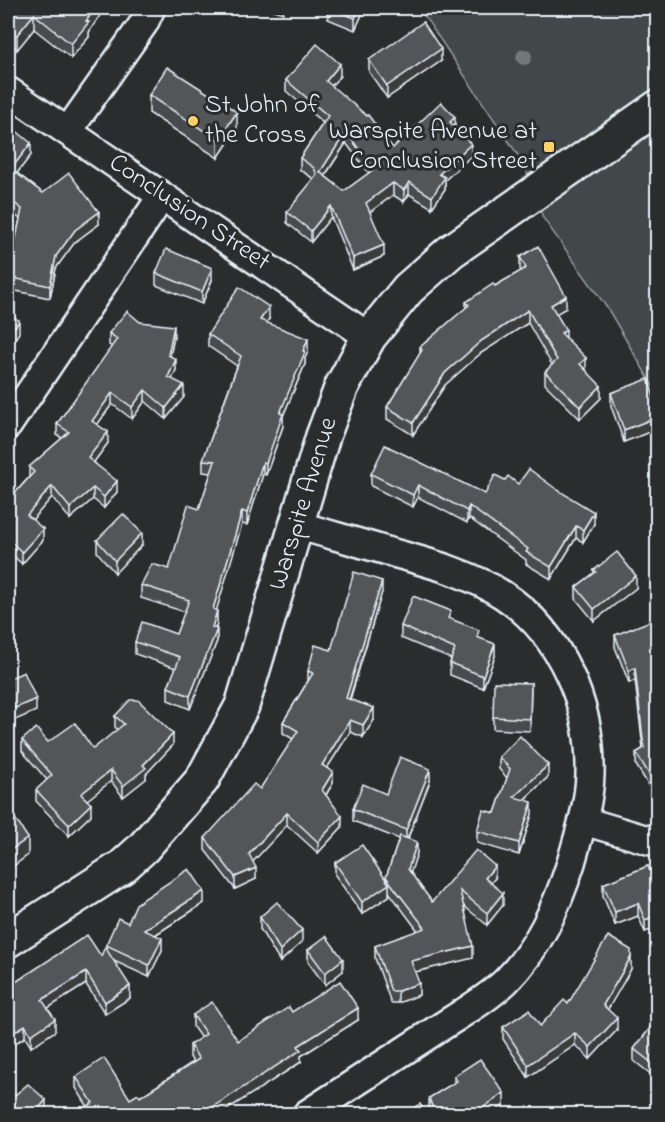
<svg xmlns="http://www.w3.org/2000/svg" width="665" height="1122" viewBox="0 0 665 1122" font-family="'Indie Flower',sans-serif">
<rect width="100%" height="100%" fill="#2a2d2e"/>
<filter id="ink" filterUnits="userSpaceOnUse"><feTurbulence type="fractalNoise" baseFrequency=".0167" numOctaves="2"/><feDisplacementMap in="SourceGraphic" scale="12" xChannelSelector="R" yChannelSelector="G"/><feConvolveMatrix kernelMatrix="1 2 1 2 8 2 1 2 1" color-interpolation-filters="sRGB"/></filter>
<g filter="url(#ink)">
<polygon fill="#424648" stroke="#959ca0" stroke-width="1.5" points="419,8 653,8 657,15 657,393 608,309 543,218 524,164"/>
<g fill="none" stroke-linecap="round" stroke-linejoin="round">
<g stroke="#e8f1f8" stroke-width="32">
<g id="minor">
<polyline points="8,91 369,337"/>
<polyline points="68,131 144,23 151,8"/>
<polyline points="8,425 162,196"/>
<path d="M297,525C331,535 364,544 397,554C433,564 471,574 503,595C561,633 592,706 590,775C589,805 579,834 571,863C557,906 539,948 506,981C486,1000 459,1015 436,1030C393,1058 350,1086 307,1114"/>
<polyline points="584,821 658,843"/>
</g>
</g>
<g stroke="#e8f1f8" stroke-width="38">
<polyline id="major" points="8,940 122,867 143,848 202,780 242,706 323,436 342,386 369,337 408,289 450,252 658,107"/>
</g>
<use href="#minor" stroke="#2a2d2e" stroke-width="27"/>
<use href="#major" stroke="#2a2d2e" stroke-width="33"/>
</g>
<circle fill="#73787b" cx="524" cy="57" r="8"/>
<g fill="#474b4d" stroke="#e8f1f8" stroke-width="1.5" fill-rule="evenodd">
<polygon points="8,8 105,8 89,32 89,37 71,58 34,29 17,50 8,42"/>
<polygon points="267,8 284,8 283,13"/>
<polygon points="328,8 365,8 355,30 328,19"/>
<polygon points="369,60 441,61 387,98 369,72"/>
<path d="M340,76L331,86L393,148L455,127L471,156L445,180V189L432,208L409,194L404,202L393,195L369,212L384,256L353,270L331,217L311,242L287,223V212L314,179L300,170V158L323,123L286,91V80ZM346,143L369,173L344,191L325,176Z"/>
<polygon points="149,95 237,129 218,158 149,113"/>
<polygon points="8,124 31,155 17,173 43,193 99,224 75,242 56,268 50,298 11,290 11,296 8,300 8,276 20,219 8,210"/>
<polygon points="520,257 566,308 556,313 566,338 586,370 601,398 580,419 545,384 545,372 552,365 528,323 481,353 445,385 413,435 387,419 387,407 420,354 420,347 466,308 466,302 521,271 520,269"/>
<polygon points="156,273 212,280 202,304 156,285"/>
<polygon points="269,319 266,323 308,352 305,358 305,364 283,416 283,426 266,475 263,474 247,525 242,524 216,610 217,623 216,628 217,641 190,709 168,700 168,687 176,668 135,654 135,642 176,634 185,612 141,598 141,585 169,569 199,509 211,473 203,472 203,460 237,366 208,346 208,334"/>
<polygon points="140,322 174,337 170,356 176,370 172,379 184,397 166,419 145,401 132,419 112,404 97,425 108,443 94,462 117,492 104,508 93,499 70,519 52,497 32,520 43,540 22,564 8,551 8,501 29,477 29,467 62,438 57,435 57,424 112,347 109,345 109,333"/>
<polygon points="611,393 657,405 657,429 624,442 611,406"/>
<polygon points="371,474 485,494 505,480 518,484 594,524 583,542 576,538 551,579 526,564 526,560 469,518 467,523 418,497 413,507 371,486"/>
<polygon points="657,498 657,524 652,513 652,501"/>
<polygon points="97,540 142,545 115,573 97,552"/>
<polygon points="594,570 636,588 594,621 576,599 576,587 594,573"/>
<polygon points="382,592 350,700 374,720 363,737 350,732 327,768 333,783 326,795 342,827 318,853 287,825 253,861 256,879 235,889 205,850 205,838 260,789 293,739 283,733 283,722 308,681 308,671 331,650"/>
<polygon points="451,619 479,638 495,656 483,688 450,675 450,663 451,659 401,638 401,626"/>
<polygon points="657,630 657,799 636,765 636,753 643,749 635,680 629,683 615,647 615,635"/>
<polygon points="531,683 530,731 493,729 493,717"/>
<polygon points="115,716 173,745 146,774 146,779 123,797 111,781 87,800 91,815 69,836 36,801 36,790 47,780 22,751 22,740 48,742 93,749 117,730 115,727"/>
<polygon points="499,757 548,777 524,800 532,814 519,855 477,843 477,831 495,813 507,778 499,769"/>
<polygon points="430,781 408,838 417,853 410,873 432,902 495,878 491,883 503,905 487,925 464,906 473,958 415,972 419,995 398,1003 391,1003 375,958 375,946 418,931 389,892 389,896 362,914 335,875 335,863 386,880 386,877 399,839 353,821 353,809 386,794"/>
<polygon points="648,866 645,932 638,916 615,925 603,896 603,884"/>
<polygon points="204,903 155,935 162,950 149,977 114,961 130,998 105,1014 86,984 48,1008 55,1031 31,1047 25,1037 8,1048 8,987 101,956 106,948 106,945 128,923"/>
<polygon points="260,917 302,942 280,962 260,929"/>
<polygon points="308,950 343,971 325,985 308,962"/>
<polygon points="631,969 607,1010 617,1030 590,1059 575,1045 528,1077 503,1039 503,1027 540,1026 568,1004"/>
<polygon points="292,1012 358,1020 301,1056 301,1062 220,1114 88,1107 76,1088 76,1077 130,1099 140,1097 193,1062 190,1057 190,1045 201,1038 193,1027 193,1015 238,1041"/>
<polygon points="657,1019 657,1079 634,1061 634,1049"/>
<polygon points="454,1076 504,1105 491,1114 430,1114 429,1110 429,1098 454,1083"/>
</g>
<g fill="#3a3d3e" stroke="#e8f1f8" stroke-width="1.5">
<polygon points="95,8 105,8 89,32 89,37 71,58 71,44"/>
<polygon points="360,8 365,8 355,30 355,18"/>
<polygon points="34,14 34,29 17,50 17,35"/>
<polygon points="441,49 441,61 387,98 387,86"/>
<polygon points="340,64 340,76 326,92 326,81"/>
<polygon points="237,112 237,129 218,158 218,140"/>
<polygon points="455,117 455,128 450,122"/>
<polygon points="346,132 346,143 320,183 320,172"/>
<polygon points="31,143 31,155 11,181 11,169"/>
<polygon points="471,144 471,156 445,180 445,189 432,208 432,197 439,174"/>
<polygon points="409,182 409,194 404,202 404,190"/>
<polygon points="393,183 393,195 366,215 366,203"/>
<polygon points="331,206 331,217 311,242 311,231"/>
<polygon points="99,212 99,224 75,242 56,268 50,298 50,286 56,256 75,230"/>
<polygon points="384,245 384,256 353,270 353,258"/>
<polygon points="212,268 212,280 202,304 202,292"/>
<polygon points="11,284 11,296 8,300 8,288"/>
<polygon points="566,296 566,308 551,317 551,305"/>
<polygon points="269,307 269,319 260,332 260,320"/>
<polygon points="528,310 528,323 481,353 445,385 413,435 413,423 445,373 481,341"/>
<polygon points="19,321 19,333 8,349 8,337"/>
<polygon points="174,326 174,337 168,366 168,355"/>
<polygon points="566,330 566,342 561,333"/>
<polygon points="308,339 308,352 305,358 305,364 283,416 283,426 266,475 266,463 280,413"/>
<polygon points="586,358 586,370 580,376 580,364"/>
<polygon points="176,359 176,370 168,388 168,377"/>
<polygon points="184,385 184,397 166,419 166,408"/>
<polygon points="601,386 601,398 580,419 580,407"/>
<polygon points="145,390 145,401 132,419 132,407"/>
<polygon points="112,393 112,404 92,432 92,421"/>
<polygon points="657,417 657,429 624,442 624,430"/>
<polygon points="108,432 108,443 88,470 88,458"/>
<polygon points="263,462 263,474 247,525 247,513"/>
<polygon points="117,481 117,492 104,508 104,497"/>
<polygon points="418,485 418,497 413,507 413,495"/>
<polygon points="52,486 52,497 27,526 27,515"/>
<polygon points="93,488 93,499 70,519 70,508"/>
<polygon points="469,506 469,518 467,523 467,511"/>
<polygon points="242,511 242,524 213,622 213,609"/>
<polygon points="594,512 594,524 583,542 583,530"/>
<polygon points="576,526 576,538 551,579 551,567"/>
<polygon points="43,529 43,540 22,564 22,552"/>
<polygon points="142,533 142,545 115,573 115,561"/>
<polygon points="636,576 636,588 594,621 594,609"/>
<polygon points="382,581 382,592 346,710 346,698"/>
<polygon points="217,611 217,623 212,639 212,627"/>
<polygon points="217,629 217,641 190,709 190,696"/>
<polygon points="495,644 495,656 483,688 483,676"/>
<polygon points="635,668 635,680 629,683 629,671"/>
<polygon points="36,699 36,711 8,723 8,711"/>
<polygon points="374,708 374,720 363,737 363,725"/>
<polygon points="350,720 350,732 322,776 322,765"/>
<polygon points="173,734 173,745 146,774 146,779 123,797 123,786"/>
<polygon points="548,765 548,777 514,809 514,797"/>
<polygon points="430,769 430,781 406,842 406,830"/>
<polygon points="111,770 111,781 81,805 81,794"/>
<polygon points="333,772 333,783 322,801 322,790"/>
<polygon points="532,802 532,814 519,855 519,843"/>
<polygon points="91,804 91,815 69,836 69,825"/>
<polygon points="287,813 287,825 249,866 249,854"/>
<polygon points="342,816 342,827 318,853 318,842"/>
<polygon points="28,838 28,855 8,870 8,852"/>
<polygon points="417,842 417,853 408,881 408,869"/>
<polygon points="495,866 495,878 485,890 485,878"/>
<polygon points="256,868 256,879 235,889 235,877"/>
<polygon points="389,884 389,896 362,914 362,902"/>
<polygon points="204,891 204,903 144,942 144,930"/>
<polygon points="503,893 503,905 487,925 487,913"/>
<polygon points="638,903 638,916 615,925 615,912"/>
<polygon points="657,915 657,927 645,932 645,920"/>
<polygon points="302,930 302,942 280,962 280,950"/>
<polygon points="162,938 162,950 149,977 149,965"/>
<polygon points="473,946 473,958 411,973 411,961"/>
<polygon points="631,957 631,969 603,1018 603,1005"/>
<polygon points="343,959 343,971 325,985 325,973"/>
<polygon points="86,972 86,984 42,1012 42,1000"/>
<polygon points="419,983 419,995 398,1003 398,991"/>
<polygon points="130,986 130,998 105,1014 105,1002"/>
<polygon points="358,1008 358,1020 301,1056 301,1062 220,1114 202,1114 298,1046"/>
<polygon points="617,1018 617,1030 590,1059 590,1047"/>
<polygon points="55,1019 55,1031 31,1047 31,1035"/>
<polygon points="25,1025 25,1037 8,1048 8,1036"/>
<polygon points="575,1033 575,1045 528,1077 528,1065"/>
<polygon points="504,1093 504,1105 491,1114 474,1114"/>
<polygon points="46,1100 46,1112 44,1114 34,1114"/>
</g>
<g fill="#535759" stroke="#e8f1f8" stroke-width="1.5" fill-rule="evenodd">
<polygon points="8,8 95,8 86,21 89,22 71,44 34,14 17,35 8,28"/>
<polygon points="329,8 360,8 355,18"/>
<polygon points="423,22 441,49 387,86 369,60"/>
<path d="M317,44L340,64L326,81L367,116L368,115L393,148L441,102L455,117L450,122L471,144L439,174L445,177L432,197L409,182L404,190L393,183L366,203L384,245L353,258L331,206L311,231L287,212L317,175L314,168L300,158L328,116L286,80ZM346,132L374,169L344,191L320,172Z"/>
<polygon points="167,67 237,112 218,140 149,95"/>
<polygon points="8,124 31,143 11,169 43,193 69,173 99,212 75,230 56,256 50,286 8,277 22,209 8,198"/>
<polygon points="538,246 566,296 551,305 566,330 561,333 586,358 580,364 601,386 580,407 545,372 557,360 528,310 481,341 445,373 413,423 387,407 422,350 420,347 469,305 466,302 493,284 495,286 526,268 520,257"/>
<polygon points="166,249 212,268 202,292 156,273"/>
<polygon points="8,281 11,284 8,288"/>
<polygon points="239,287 269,307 260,320 308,339 303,351 305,352 280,413 283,414 266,463 263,462 247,513 242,511 213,609 217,611 212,627 217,629 190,696 168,687 180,657 135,642 142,622 176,634 189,600 141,585 152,564 169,569 188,505 199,509 215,461 203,460 241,356 208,334"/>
<polygon points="127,311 140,322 174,326 168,355 176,359 168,377 184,385 166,408 145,390 132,407 112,393 92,421 108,432 88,458 117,481 104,497 93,488 70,508 52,486 27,515 43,529 22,552 8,539 8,501 34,472 29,467 69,432 57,424 117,339 109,333"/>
<polygon points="8,312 19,321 8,337"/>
<polygon points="648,379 657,405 657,417 624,430 611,393"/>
<polygon points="385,445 485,494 495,475 505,480 508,476 518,484 529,469 556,489 594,512 583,530 576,526 551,567 526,552 528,549 469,506 467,511 418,485 413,495 371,474"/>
<polygon points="657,498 657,512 652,501"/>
<polygon points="123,514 142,533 115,561 97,540"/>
<polygon points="617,552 636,576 594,609 576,587 596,572 594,570"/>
<polygon points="354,572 382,581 346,698 374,708 363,725 350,720 322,765 333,772 322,790 342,816 318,842 287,813 249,854 256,868 235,877 205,838 254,784 260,789 298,731 283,722 313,673 308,671 315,645 331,650"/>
<polygon points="413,596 451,611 448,618 479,630 477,637 495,644 483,676 450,663 455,649 401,626"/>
<polygon points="653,620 657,630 657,787 636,753 644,748 635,668 629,671 615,635"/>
<polygon points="24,672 36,699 8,711 8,679"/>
<polygon points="494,682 531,683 530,719 493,717"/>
<polygon points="130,700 138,700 173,734 143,765 146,768 123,786 111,770 81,794 91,804 69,825 36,790 52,775 22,740 36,728 48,742 75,723 93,749 124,724 115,716"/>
<polygon points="520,736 548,765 514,797 532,802 519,843 477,831 483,810 495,813 510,769 499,757"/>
<polygon points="400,757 430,769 406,830 353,809 363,784 386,794"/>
<polygon points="8,808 28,838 8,852"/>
<polygon points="400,836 417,842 408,869 432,902 476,850 495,866 485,878 503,893 487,913 460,891 473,946 411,961 419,983 398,991 391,991 375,946 425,928 386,877"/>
<polygon points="362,845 389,884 362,902 335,863"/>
<polygon points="648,866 657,888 657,915 645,920 638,903 615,912 603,884"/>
<polygon points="189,869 204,891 144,930 162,938 149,965 106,945 118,918 128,923 136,904"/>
<polygon points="277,902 302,930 280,950 260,917"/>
<polygon points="87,935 101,956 105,947 130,986 105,1002 86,972 42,1000 55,1019 31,1035 25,1025 8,1036 8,987"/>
<polygon points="326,936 343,959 325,973 308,950"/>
<polygon points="608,936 631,950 631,957 603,1005 617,1018 590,1047 575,1033 528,1065 503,1027 529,1010 540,1026 564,1000 568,1004"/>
<polygon points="340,981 358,1008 298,1046 301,1050 202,1114 75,1114 93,1103 76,1077 104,1058 130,1099 138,1094 140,1097 199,1059 190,1045 206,1034 193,1015 212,1002 238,1041 289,1007 292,1012"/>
<polygon points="657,1019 657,1067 634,1049"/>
<polygon points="480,1059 504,1093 474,1114 435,1114 429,1098 457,1081 454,1076"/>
<polygon points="28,1084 46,1100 34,1114 8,1114 8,1101"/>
<polygon points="420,1104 426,1114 403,1114"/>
<polygon points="566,1110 576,1114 564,1114"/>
</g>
</g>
<g fill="#ffd166" stroke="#2a2d2e" stroke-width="2">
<circle cx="193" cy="121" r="6"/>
<rect x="543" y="141" width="12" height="12" rx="3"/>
</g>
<g text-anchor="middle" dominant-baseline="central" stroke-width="6" stroke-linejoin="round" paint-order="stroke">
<g font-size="26" fill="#e8f1f8" stroke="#2a2d2e" text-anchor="start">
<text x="205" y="106">St John of<tspan x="205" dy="30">the Cross</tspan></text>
<text x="537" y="132" text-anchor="end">Warspite Avenue at<tspan x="537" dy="30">Conclusion Street</tspan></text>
</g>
<g font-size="26" fill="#e8f1f8" stroke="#2a2d2e">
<text transform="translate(189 213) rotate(34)">Conclusion Street</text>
<text transform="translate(304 504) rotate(-73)">Warspite Avenue</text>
</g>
</g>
<rect width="665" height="1122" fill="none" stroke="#2a2d2e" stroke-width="30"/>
<rect x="15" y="15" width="635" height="1092" fill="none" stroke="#e8f1f8" stroke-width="2" filter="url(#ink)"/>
</svg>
